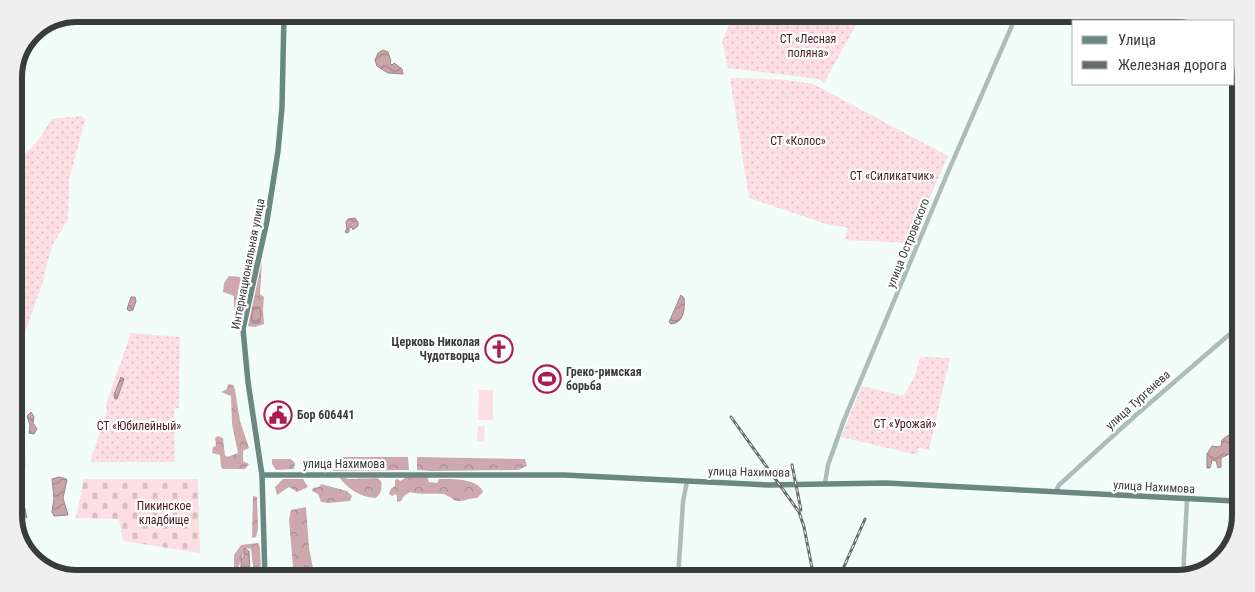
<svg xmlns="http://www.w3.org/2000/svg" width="1255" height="592" viewBox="0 0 1255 592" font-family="'Roboto Condensed',sans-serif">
<defs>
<pattern id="grass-dots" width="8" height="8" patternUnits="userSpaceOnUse" patternTransform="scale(1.25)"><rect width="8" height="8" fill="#fcdee4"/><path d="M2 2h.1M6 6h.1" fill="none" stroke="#d9bfc4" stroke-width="1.8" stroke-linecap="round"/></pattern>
<pattern id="forest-crowns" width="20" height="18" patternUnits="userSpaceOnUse" patternTransform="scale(1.25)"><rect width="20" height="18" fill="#cda9af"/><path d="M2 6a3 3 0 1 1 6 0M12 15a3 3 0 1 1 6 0" fill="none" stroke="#a78b90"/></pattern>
<pattern id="cemetery-stones" width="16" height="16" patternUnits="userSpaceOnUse" patternTransform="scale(1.25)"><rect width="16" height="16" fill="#fcdee4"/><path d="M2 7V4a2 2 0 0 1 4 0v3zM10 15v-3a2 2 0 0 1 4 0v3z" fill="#d9bfc4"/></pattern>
<pattern id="water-waves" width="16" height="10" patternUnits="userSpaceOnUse" patternTransform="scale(1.25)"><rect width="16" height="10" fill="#c8a4ab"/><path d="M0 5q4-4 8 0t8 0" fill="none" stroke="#a3878c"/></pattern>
</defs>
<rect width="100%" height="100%" fill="#f2fdfa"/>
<g fill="url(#grass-dots)">
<polygon points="734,14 862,14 824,83 819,79 728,68 722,41"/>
<polygon points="730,78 779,79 813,84 948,156 910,243 844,240 848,228 826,224 749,198"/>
<path d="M82,116L85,120L69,180L68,219L52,246L42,284L16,359L20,360L26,466H14V158C31,155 43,134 51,119Z"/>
<polygon points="131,333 180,337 179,408 174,409 175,462 90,462 107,411 106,404"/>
<polygon points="920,357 950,358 929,450 918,448 918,455 841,437 862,386 904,396 916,373"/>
</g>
<g fill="url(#forest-crowns)">
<polygon points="252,257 256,264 253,281 245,278 244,263 249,262"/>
<polygon points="262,261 260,294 264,297 263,310 264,324 255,327 248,326"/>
<polygon points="229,276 240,277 243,281 252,284 243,321 234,316 234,296 223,292 224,283"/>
<polygon points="228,384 233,385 235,390 240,421 249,448 243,451 243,461 249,464 245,469 223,469 221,466 220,455 212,453 213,447 216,446 215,438 218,436 223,438 225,455 227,457 238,453 232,424 231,396 221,392 227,389"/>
<polygon points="336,457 408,457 409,470 333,471"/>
<polygon points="417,457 525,459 527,466 518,470 431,471 417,470"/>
<polygon points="272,459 291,459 295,463 294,469 276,470 272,464"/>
<path d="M339,477L350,479L377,478L381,481C382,487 382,493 376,498C361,498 347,488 339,477Z"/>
<path d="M406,477H427L429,482L437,483L439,479C452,479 478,478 483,492L477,498C469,498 462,502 457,501C452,500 449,495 443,494C431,493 422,495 410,492L404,496L401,501L397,502V497L396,494L392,496L389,494L391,489L395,486V480L397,479L401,481Z"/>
<polygon points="283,479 303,479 308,487 297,492 289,487 277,495 275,487"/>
<polygon points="321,484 347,491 352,496 350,501 328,503 321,502 318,494 312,491 313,488 319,487"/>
<polygon points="253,496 257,497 258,529 256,537 252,538"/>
<polygon points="306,507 309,548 315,578 294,578 289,520 291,510"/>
<polygon points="258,543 260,548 261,573 254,575 251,549 245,548 237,572 234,573 234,555 241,545"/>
</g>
<polygon fill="url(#cemetery-stones)" points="84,479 198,479 200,553 123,541 119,519 76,518"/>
<g fill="#fcdee4">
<polygon points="479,390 493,390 493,420 478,420"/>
<polygon points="478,426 485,426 484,442 477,441"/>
</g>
<g fill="url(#water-waves)" stroke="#9d8589">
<polygon points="383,50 388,52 391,61 390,63 392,65 394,63 402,69 403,74 388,73 377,66 375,60 378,53"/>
<polygon points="355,218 358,222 358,226 353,230 352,227 349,228 349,232 346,233 345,231 347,229 346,222 348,219"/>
<path d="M681,295L684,298C685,309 684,323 671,324L669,322Z"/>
<polygon points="131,297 135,297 136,301 133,310 129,311 127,309"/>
<polygon points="253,307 259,307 261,313 259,323 253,323 251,321"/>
<polygon points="121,377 124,379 123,382 117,399 115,399 114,395"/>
<polygon points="31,412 34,417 33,423 37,429 34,434 29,433 30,425 27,416"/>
<polygon points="1236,432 1236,451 1221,458 1221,467 1218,468 1216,461 1212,460 1210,468 1207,468 1207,454 1212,446 1218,447 1221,446 1222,440 1227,436"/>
<polygon points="59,477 66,479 67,480 63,498 68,515 54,516 52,512 54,498 52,479"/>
<polygon points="14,505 25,508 27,518 21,513 20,520 16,518 14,519"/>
<polygon points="245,548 249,551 250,573 248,575 240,575 239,571 241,566 241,559 244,557 244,549"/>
</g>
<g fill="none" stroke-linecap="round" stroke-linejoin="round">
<g stroke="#acbcb8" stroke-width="4.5">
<polyline points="825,483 828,465 844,420 948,172 1017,14"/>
<polyline points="1056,491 1059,485 1136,415 1238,327"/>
<polyline points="1183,577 1187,499"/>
<polyline points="678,578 683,502 687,481"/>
</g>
<g stroke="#6a8881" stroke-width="5.5">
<polyline points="262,475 564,475 768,485 886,483 1235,501"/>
<polyline points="265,578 262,475 248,382 243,329 267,221 278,151 282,107 284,14"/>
</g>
<g stroke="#666c6a" stroke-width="3">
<g id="rail">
<polyline points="731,417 799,512 804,527 814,578"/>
<polyline points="792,465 801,510"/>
<polyline points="839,578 865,519"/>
</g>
</g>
<use href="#rail" stroke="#fff" stroke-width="1" stroke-dasharray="4" stroke-linecap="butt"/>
</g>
<defs>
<g id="church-ring" transform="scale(1.4375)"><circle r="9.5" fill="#fff" stroke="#ac1b51" stroke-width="1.5"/><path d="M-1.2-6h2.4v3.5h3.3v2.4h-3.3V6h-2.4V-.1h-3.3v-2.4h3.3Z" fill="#ac1b51"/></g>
<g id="stadium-ring" transform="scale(1.4375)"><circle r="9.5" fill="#fff" stroke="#ac1b51" stroke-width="1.5"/><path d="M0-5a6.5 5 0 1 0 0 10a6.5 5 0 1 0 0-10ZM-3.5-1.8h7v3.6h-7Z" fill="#ac1b51"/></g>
<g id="civic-ring" transform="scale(1.4375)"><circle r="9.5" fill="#fff" stroke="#ac1b51" stroke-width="1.5"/><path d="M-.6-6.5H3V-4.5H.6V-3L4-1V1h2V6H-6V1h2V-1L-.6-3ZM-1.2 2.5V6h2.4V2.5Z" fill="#ac1b51"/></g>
</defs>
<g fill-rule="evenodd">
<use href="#church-ring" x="499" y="349"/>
<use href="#stadium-ring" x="547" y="379"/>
<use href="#civic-ring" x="278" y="415"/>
</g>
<g text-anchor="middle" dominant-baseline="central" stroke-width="4.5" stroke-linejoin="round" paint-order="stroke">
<g font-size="12" fill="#481925" stroke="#fff">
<text x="808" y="39">СТ «Лесная<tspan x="808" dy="14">поляна»</tspan></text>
<text x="798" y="141">СТ «Колос»</text>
<text x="892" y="176">СТ «Силикатчик»</text>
<text x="905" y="424">СТ «Урожай»</text>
<text x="139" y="426">СТ «Юбилейный»</text>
<text x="164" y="506">Пикинское<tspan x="164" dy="14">кладбище</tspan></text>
</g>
<g font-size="12" fill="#383c3b" stroke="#fff">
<text transform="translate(908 243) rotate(-68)">улица Островского</text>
<text transform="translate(248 264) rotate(-79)">Интернациональная улица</text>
<text transform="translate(1138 400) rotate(-42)">улица Тургенева</text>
<text x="344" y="464">улица Нахимова</text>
<text transform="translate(749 472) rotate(1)">улица Нахимова</text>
<text transform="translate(1154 487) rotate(3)">улица Нахимова</text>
</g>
<g font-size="12" font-weight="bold" fill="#383c3b" stroke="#fff" text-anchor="start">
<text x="480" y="342" text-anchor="end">Церковь Николая<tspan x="480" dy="14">Чудотворца</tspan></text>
<text x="566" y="372">Греко-римская<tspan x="566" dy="14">борьба</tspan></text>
<text x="297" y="415">Бор 606441</text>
</g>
</g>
<path d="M0 0H1255V592H0ZM77 22H1177A55 55 0 0 1 1232 77V515A55 55 0 0 1 1177 570H77A55 55 0 0 1 22 515V77A55 55 0 0 1 77 22Z" fill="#efefef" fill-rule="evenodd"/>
<path fill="none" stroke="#383c3b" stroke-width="6" d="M77 22H1177A55 55 0 0 1 1232 77V515A55 55 0 0 1 1177 570H77A55 55 0 0 1 22 515V77A55 55 0 0 1 77 22Z"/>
<rect x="1072" y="20" width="162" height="65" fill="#ffffff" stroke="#afb1b1"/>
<rect x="1082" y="36" width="25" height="8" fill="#6a8881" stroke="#afb1b1"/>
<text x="1118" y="45" font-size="15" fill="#383c3b">Улица</text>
<rect x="1082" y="61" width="25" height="8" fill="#666c6a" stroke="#afb1b1"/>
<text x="1118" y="70" font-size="15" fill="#383c3b">Железная дорога</text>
</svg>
